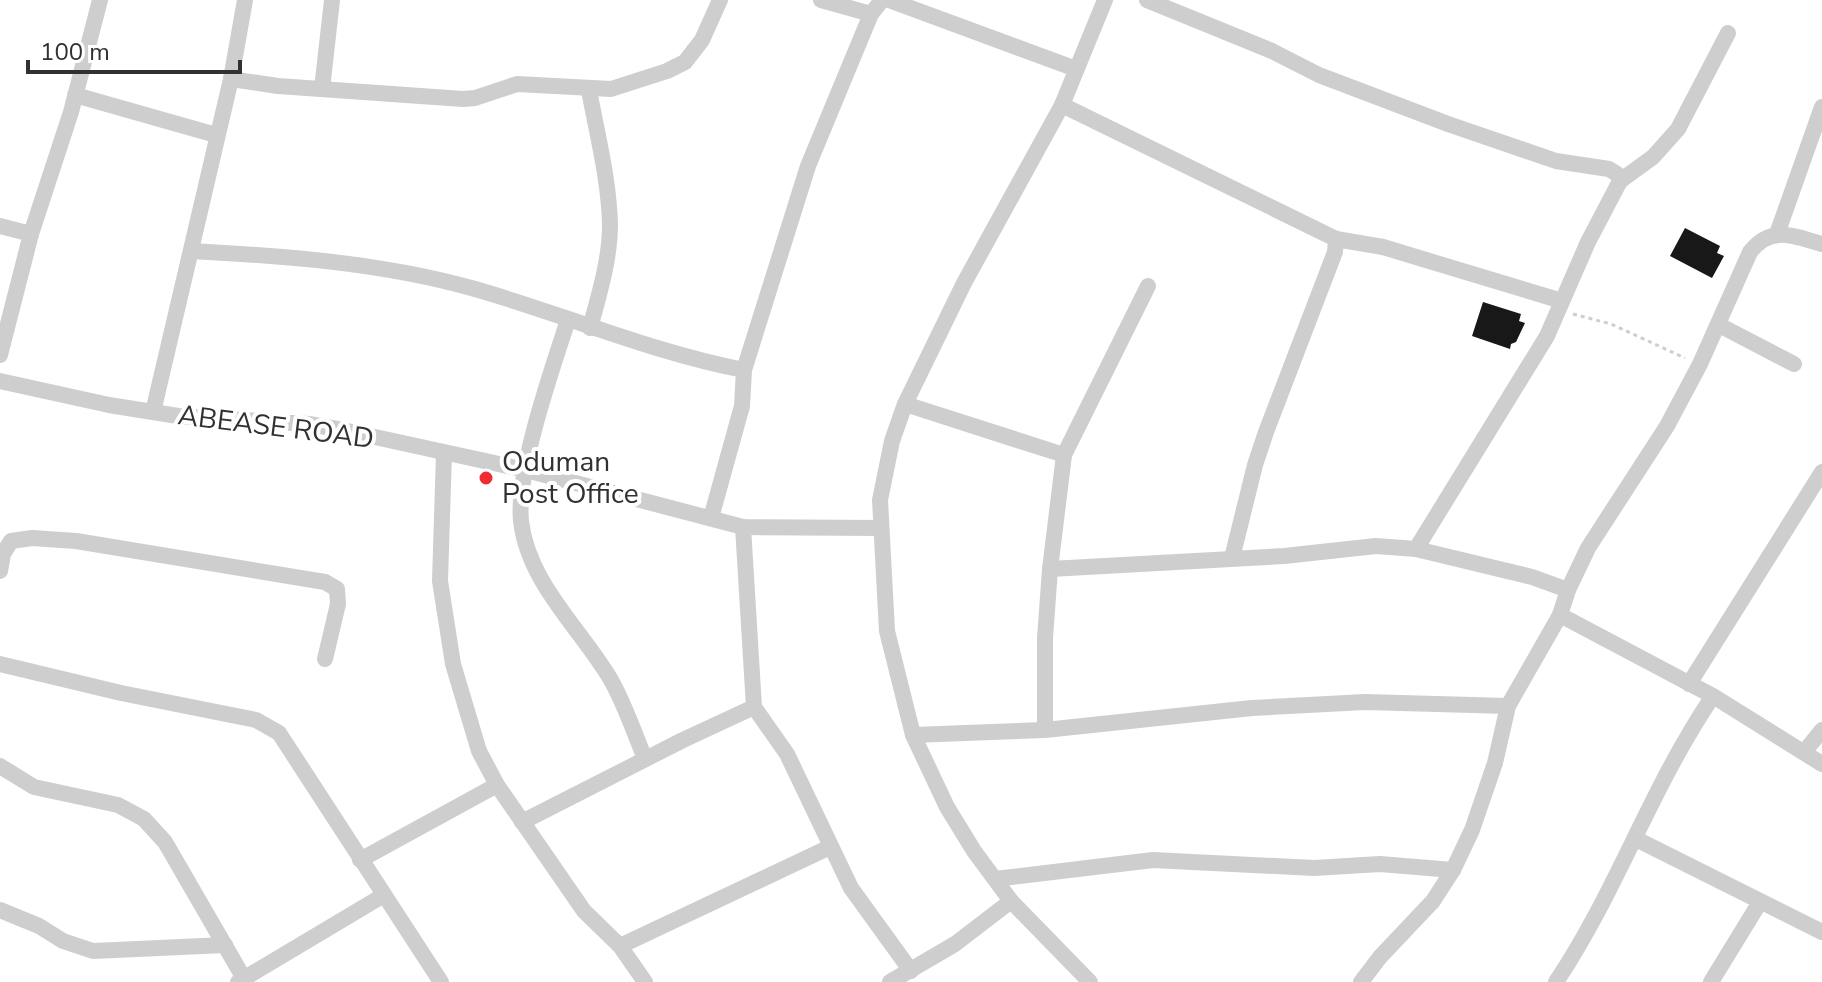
<svg xmlns="http://www.w3.org/2000/svg" width="1822" height="982" viewBox="0 0 1822 982" font-family="'Nunito Sans',sans-serif">
<rect width="100%" height="100%" fill="#fff"/>
<g fill="#181818">
<polygon points="1685,228 1720,246 1717,253 1724,256 1712,278 1670,256"/>
<polygon points="1483,302 1521,314 1519,321 1525,323 1516,342 1511,344 1510,349 1472,336"/>
</g>
<g fill="none" stroke-linecap="round" stroke-linejoin="round">
<polyline stroke="#cecece" stroke-width="3" stroke-dasharray="4 4" stroke-linecap="butt" points="1573,314 1611,324 1685,358"/>
<g stroke="#cecece" stroke-width="16">
<polyline points="821,0 871,14"/>
<polyline points="889,0 1076,69"/>
<polyline points="1147,0 1272,51 1319,75 1448,124 1556,161 1609,169 1617,174 1620,181 1588,242 1547,336 1416,549"/>
<polyline points="231,79 278,86 463,99 475,98 517,84 611,89 667,71 685,62 702,40 720,0"/>
<polyline points="322,89 332,0"/>
<path d="M589,90C597,134 609,179 610,225C610,259 599,295 590,328"/>
<polyline points="75,95 216,135"/>
<polyline points="1062,105 1336,239"/>
<polyline points="1620,181 1653,157 1678,129 1728,33"/>
<polyline points="0,226 31,234"/>
<polyline points="1777,234 1822,107"/>
<path d="M191,251C287,256 383,263 475,289C566,315 651,352 744,370"/>
<path d="M568,320C552,369 516,472 521,521C528,583 581,629 611,680C625,705 634,732 645,759"/>
<polyline points="1719,325 1794,364"/>
<polyline points="0,355 31,234 71,112 100,0"/>
<polyline points="0,381 109,405 178,416 309,424 343,430 526,470 743,527 880,528"/>
<polyline points="905,404 1064,455"/>
<polyline points="153,412 231,79 245,0"/>
<polyline points="444,453 440,581 453,664 479,751 497,785 584,911 620,946 645,982"/>
<polyline points="711,518 742,406 744,370 808,166 871,14 882,0"/>
<polyline points="743,527 754,707 787,754 851,888 911,971"/>
<polyline points="1232,558 1255,465 1266,432 1335,252 1336,239 1383,247 1562,301"/>
<polyline points="1050,569 1284,556 1376,546 1416,549 1532,577 1568,590"/>
<polyline points="0,571 3,554 11,541 32,538 76,541 325,582 337,589 338,604 325,659"/>
<polyline points="1560,615 1713,696 1822,764"/>
<polyline points="0,664 121,693 256,720 279,733 441,982"/>
<polyline points="1689,684 1822,472"/>
<polyline points="1045,730 1045,638 1050,569 1064,455 1148,286"/>
<polyline points="913,735 1045,730 1252,708 1365,702 1508,706"/>
<polyline points="1805,751 1822,730"/>
<polyline points="0,766 34,787 118,805 144,819 165,842 246,982"/>
<polyline points="522,822 683,740 754,707"/>
<polyline points="1636,839 1822,932"/>
<polyline points="360,860 497,785"/>
<polyline points="995,879 1153,860 1314,868 1380,864 1453,870"/>
<polyline points="0,910 39,926 63,941 93,951 225,945"/>
<polyline points="620,946 830,847"/>
<polyline points="238,982 384,895"/>
<polyline points="890,982 955,944 1011,901"/>
<polyline points="1090,982 1011,901 974,851 947,807 913,735 887,631 880,500 892,441 905,404 964,283 1062,105 1105,0"/>
<path d="M1361,982L1380,957L1433,901L1453,870L1472,830L1495,763L1508,706L1560,615L1568,590L1588,548L1667,426L1700,364L1750,252C1771,225 1793,236 1822,244"/>
<path d="M1556,982C1617,891 1651,787 1713,696"/>
<polyline points="1711,982 1760,902"/>
</g>
</g>
<circle fill="#ef2c32" stroke="#fff" stroke-width="3" cx="486" cy="478" r="8"/>
<g text-anchor="middle" dominant-baseline="central" stroke-width="8" stroke-linejoin="round" paint-order="stroke">
<g font-size="28" fill="#313131" stroke="#fff">
<text transform="translate(276 427) rotate(7)">ABEASE ROAD</text>
</g>
<g font-size="28" fill="#313131" stroke="#fff" text-anchor="start">
<text x="502" y="462">Oduman<tspan x="502" dy="32">Post Office</tspan></text>
</g>
</g>
<path d="M28 60v12h212v-12" fill="none" stroke="#313131" stroke-width="4"/>
<text x="40" y="60" font-size="24" fill="#313131" stroke="#ffffff" stroke-width="6" paint-order="stroke">100 m</text>
</svg>
